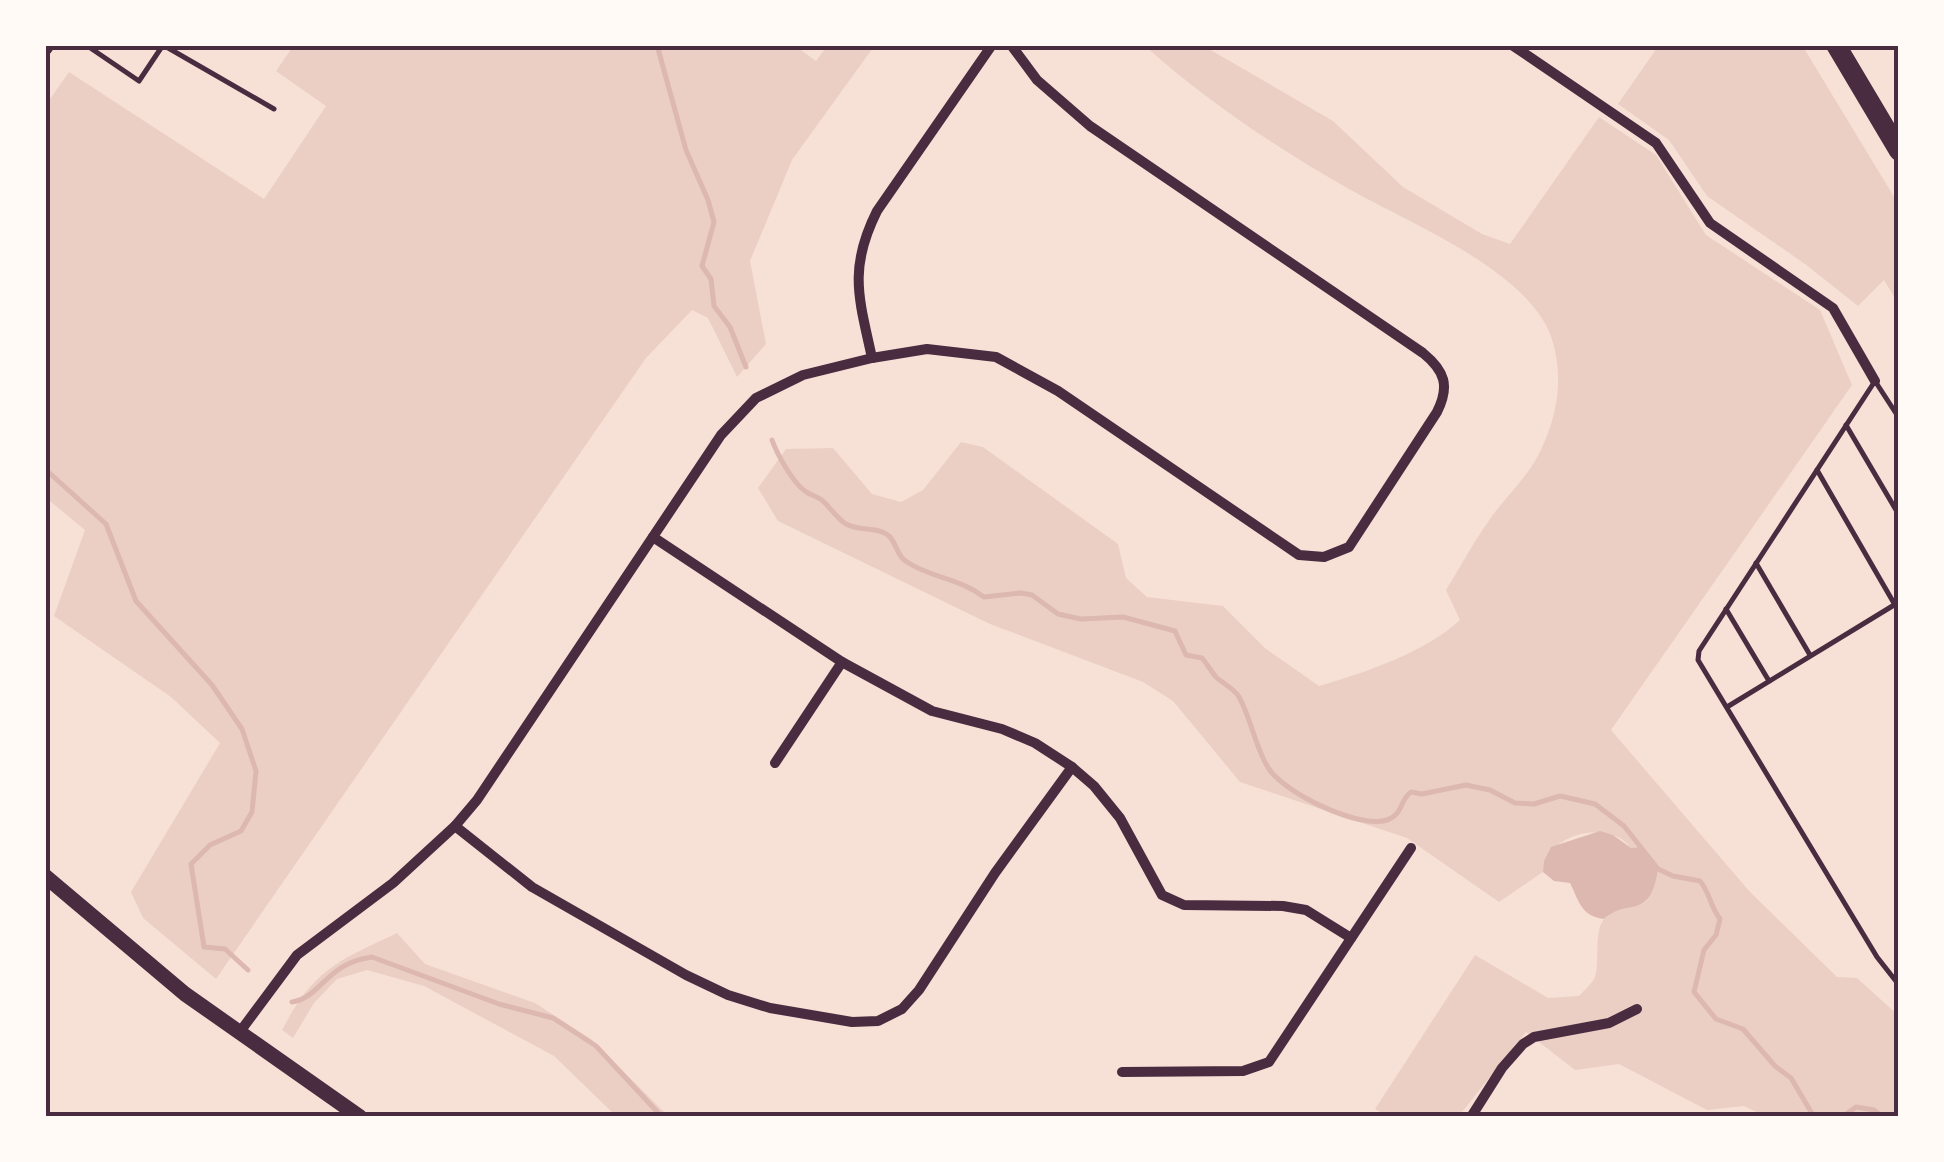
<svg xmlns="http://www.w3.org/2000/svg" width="1944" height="1162" viewBox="0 0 1944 1162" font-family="'Golos Text',sans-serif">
<rect width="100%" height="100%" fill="#f7e1d7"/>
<g fill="#ebcfc5">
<polygon points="294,45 794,45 816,61 828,45 875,45 792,160 750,261 766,344 737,377 708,318 692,310 646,358 216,979 143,918 131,892 220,743 171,697 54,616 85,530 45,497 45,106 69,72 264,199 326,106 276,71"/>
<path d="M1144,45H1202L1333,121L1403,187L1482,234L1510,244L1599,117L1656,155L1706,235L1820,310L1852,385L1611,730L1750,892L1837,977L1857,978L1899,1016V1117H1767L1744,1106L1707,1110L1619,1064L1575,1070L1526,1032L1458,1117H1390L1375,1109L1475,955L1548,998L1579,996C1584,990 1592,984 1595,977C1601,959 1591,927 1609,914C1614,911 1638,904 1647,901C1642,886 1639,859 1630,847C1607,818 1545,835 1543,872L1499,902L1407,838L1240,782L1173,701L1143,682L990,624L778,521L758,488L786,449L833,448L872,494L901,502L923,490L961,442L983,447L1118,544L1126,578L1147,597L1223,606L1266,649L1319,686C1364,673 1426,652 1460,620L1446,590C1462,564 1477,536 1495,512C1522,478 1537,468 1551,424C1561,393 1561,356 1547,327C1515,265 1407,222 1349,189C1277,148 1206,101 1144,45Z"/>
<polygon points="1659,45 1802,45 1899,205 1899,305 1884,280 1858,306 1805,264 1707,196 1669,140 1618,104"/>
<path d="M397,933L425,964L535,1003L591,1039L669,1117H617L554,1056L424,986L367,970L337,979L314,1003L293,1038L282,1030C314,969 338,961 397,933Z"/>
</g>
<path fill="#dcb8b0" d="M1600,831L1613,835L1631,848L1642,847L1658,869C1650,922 1628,897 1604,919C1580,916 1579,900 1570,883L1554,881L1543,872L1544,861L1551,847Z"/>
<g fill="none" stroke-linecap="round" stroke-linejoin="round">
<g stroke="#dcb8b0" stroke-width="5">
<polyline points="657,45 686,150 708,200 714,222 702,266 711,279 714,306 730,327 746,367"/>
<path d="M772,440C777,454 793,483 805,491C811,496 818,496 824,502C831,509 838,519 846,524C860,532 880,526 890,537C897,545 897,556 907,562C931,578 959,578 984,597L1021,593L1032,595L1058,614L1081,619L1123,617L1175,631L1186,655L1202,658C1207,664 1211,671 1216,677C1223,684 1234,688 1239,697C1252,720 1255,748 1269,769C1285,793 1358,829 1387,820C1403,815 1400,799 1411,792L1422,794L1466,785L1490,790L1515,803L1534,804L1560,796L1595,804L1624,826L1658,869L1673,876L1700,881C1710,893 1710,906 1720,919L1716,935L1704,950L1694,992L1716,1019L1743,1029L1775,1066L1791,1078L1814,1117"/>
<polyline points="45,469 106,524 136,601 212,685 242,729 256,771 252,812 241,831 210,845 191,864 204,947 225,949 248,970"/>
<path d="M292,1002C322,997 326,963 372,957L499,1004L553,1018L596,1046L662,1117"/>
<polyline points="1842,1117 1856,1107 1874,1110 1883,1117"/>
</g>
<g stroke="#4a2c40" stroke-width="5">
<polyline points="86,45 139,81 163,45 274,109"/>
<polyline points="1899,418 1875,381 1699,651 1698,660 1877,957 1899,985"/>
<polyline points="1846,425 1899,515"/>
<polyline points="1817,470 1895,605"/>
<polyline points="1756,563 1810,655"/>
<polyline points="1726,609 1769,681"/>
<polyline points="1727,707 1899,602"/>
</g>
<g stroke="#4a2c40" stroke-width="10">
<polyline points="1512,45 1656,143 1710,223 1833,308 1875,381"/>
<path d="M872,358C859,298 848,269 877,211L992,45"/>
<polyline points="653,537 842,662 932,711 1002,729 1035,743 1072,767 1094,786 1120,818 1162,895 1184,905 1283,906 1306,910 1351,938"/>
<polyline points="775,763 842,662"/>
<polyline points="455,826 532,887 686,975 728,995 770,1008 852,1022 878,1021 902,1009 919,990 995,873 1072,767"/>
<path d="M239,1033L297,955L393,883L455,826L477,800L721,435L756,398L803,375L872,358L927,349L996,357L1058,391L1299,555L1324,557L1349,547L1437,412C1450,386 1445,371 1423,353L1090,126L1037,80L1011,45"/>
<polyline points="1122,1072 1243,1071 1269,1062 1411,848"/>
<polyline points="1471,1117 1502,1068 1523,1044 1534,1037 1609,1023 1637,1009"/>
</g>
<g stroke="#4a2c40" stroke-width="15">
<polyline points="45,48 47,45"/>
<polyline points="45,876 185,994 360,1117"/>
</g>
<polyline stroke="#4a2c40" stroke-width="20" points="1836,45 1899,151"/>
</g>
<rect width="1944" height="1162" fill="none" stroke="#fffaf5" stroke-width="95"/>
<rect x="48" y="48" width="1848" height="1066" fill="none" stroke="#4a2c40" stroke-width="4"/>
</svg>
